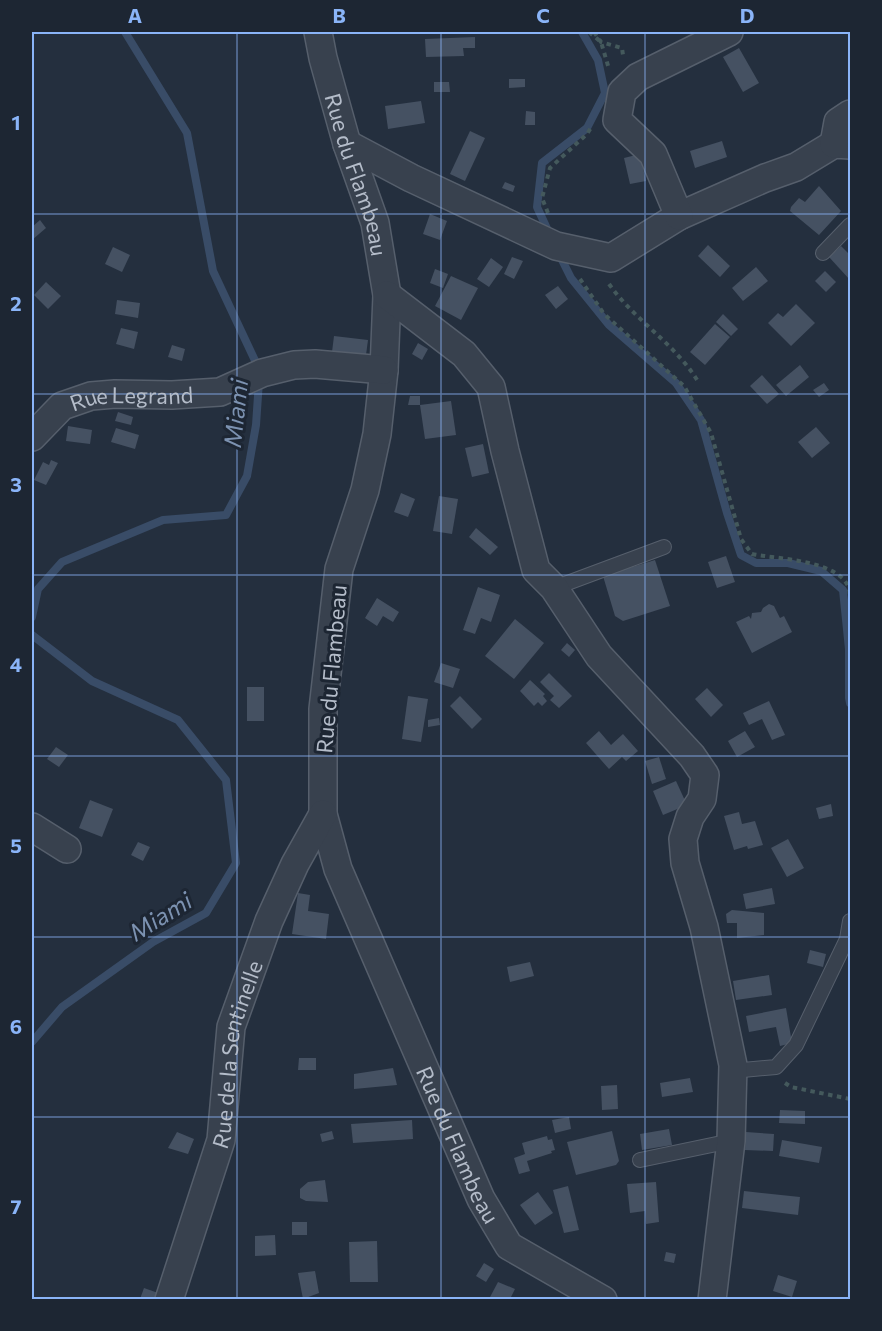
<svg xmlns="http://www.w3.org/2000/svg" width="882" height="1331" viewBox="0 0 882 1331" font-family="Commissioner,sans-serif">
<rect width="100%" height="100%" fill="#242f3e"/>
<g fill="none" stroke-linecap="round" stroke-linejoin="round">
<g stroke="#394c67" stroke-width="8">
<polyline points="125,32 187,133 213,271 259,369"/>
<polyline points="550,235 537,207 542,163 587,128 605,93 598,60 582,32"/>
<polyline points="559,254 571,278 609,325 676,383 701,420 727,513 741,555 756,563 788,563 821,571 843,590 849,649 849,698 850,703"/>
<polyline points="32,617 38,589 62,562 163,520 226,515 247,476 256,425 259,381"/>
<polyline points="32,635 92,681 178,720 226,780 236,863 206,913 153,942 62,1007 32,1042"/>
</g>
</g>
<g fill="#455162">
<polygon points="475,37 475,48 463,48 464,56 426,57 425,39"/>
<polygon points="739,48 759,83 743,92 723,57"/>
<polygon points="509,79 525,79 525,87 509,88"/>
<polygon points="434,82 449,82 450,92 434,92"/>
<polygon points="421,101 425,123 388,129 385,106"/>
<polygon points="526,111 535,112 535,125 525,125"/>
<polygon points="470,131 485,138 465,181 450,174"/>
<polygon points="722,141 727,157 695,168 690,151"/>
<polygon points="640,154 646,181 630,184 624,158"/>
<polygon points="505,182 515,186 513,192 502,188"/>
<polygon points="819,186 841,211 819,235 790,211 791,207 799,198 805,202"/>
<polygon points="430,214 447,221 440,240 423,234"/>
<polygon points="40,220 46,228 32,240 32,227"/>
<polygon points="708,245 730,266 720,277 698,256"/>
<polygon points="841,246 850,255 850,280 829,257"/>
<polygon points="113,247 130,255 122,272 105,264"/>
<polygon points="512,257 523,261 514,279 504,274"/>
<polygon points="491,258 503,267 489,287 477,279"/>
<polygon points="756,267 768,281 743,301 732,288"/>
<polygon points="435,269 448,274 443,288 430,283"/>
<polygon points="825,271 836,282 826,292 815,281"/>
<polygon points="451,276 478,288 461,320 435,306"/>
<polygon points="46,282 61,296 48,309 34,295"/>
<polygon points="558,286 568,299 556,309 545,295"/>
<polygon points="117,300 140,303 138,318 115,314"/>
<polygon points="796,304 815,323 791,346 768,323 778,313 783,317"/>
<polygon points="723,314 738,329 731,336 716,322"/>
<polygon points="715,324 730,337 705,365 690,352"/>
<polygon points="121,328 138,332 134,349 116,344"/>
<polygon points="334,336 368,340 366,355 332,352"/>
<polygon points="418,343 428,349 422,360 412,354"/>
<polygon points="172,345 185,349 182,361 168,357"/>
<polygon points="800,365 809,377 786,396 776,385"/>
<polygon points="762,375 779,394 767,404 750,386"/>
<polygon points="824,383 829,390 819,397 813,390"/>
<polygon points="410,396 420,396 420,405 408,405"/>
<polygon points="451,401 456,435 425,439 420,405"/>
<polygon points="118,412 133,417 131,425 115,421"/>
<polygon points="68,426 92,430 90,444 66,441"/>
<polygon points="816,427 830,443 812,458 798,442"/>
<polygon points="116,428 139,435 135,449 111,442"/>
<polygon points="483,444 489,473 472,477 465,448"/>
<polygon points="51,460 58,463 46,485 34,480 43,462 49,465"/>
<polygon points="401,493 415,499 408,517 394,512"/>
<polygon points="439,496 458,499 452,534 433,531"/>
<polygon points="476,528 498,547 490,555 469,537"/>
<polygon points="726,556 735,582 717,588 708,562"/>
<polygon points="655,560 670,606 623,621 615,616 603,576"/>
<polygon points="478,587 500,595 491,622 481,618 475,634 463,630"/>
<polygon points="377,598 399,612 393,622 383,616 377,626 365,618"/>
<polygon points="769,604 774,606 780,618 784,616 792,632 752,653 736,622 749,616 751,619 752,613 761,612 763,608"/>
<polygon points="515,619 544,643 514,679 485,656"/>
<polygon points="567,643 575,650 569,657 561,650"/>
<polygon points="441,663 460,669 453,688 434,682"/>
<polygon points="549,673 572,696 559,708 550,700 554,696 540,682"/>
<polygon points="530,680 545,694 543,696 547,701 542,706 538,702 534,706 520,691"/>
<rect x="247" y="687" width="17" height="34"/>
<polygon points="707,688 723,705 711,717 695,699"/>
<polygon points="408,696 428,699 421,742 402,739"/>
<polygon points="460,696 482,719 472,729 450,706"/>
<polygon points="769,701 785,735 772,740 762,719 749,725 743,713"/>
<polygon points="439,718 440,725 428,727 428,720"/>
<polygon points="599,731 611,745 623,734 638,751 626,761 622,757 609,769 586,743"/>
<polygon points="745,731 755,747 737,757 728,741"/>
<polygon points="56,747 68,755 59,767 47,759"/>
<polygon points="659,757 666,779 652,784 645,761"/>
<polygon points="676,781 687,805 663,815 653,791"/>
<polygon points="90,800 113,809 102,837 79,828"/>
<polygon points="831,804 833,816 819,819 816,808"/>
<polygon points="739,812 742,824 755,821 763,845 748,849 747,846 734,850 724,816"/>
<polygon points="788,839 804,868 787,877 771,848"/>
<polygon points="138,842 150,847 143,861 131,855"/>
<polygon points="772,888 775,904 746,909 743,894"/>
<polygon points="298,893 310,895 308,911 329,914 326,939 292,934"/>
<polygon points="732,910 764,913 764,935 737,938 737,923 727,923 726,914"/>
<polygon points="810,950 826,954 823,967 807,963"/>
<polygon points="530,962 534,976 510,982 507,967"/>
<polygon points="769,975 772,995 736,1000 733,981"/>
<polygon points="786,1008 792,1043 780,1046 776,1027 749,1032 746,1016"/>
<polygon points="299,1058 316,1058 316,1070 298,1070"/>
<polygon points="393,1068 397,1085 354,1089 354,1074"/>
<polygon points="690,1078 693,1092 662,1097 660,1083"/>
<polygon points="617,1085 618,1109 602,1110 601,1086"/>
<polygon points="780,1110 805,1111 805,1124 779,1123"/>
<polygon points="569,1117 571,1129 555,1133 552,1120"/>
<polygon points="412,1120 413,1139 353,1143 351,1124"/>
<polygon points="669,1129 672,1145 642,1150 640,1134"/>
<polygon points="332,1131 334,1139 322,1142 320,1134"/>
<polygon points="612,1131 619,1161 616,1165 576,1175 567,1142"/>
<polygon points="177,1132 194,1139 188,1154 168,1148"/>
<polygon points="746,1132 774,1134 773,1151 745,1150"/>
<polygon points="547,1136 548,1140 552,1139 555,1150 551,1151 552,1153 527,1161 530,1171 519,1174 514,1158 525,1154 522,1143"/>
<polygon points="782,1140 822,1147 819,1163 779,1156"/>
<polygon points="325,1180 328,1202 306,1201 300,1198 300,1189 308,1182"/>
<polygon points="656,1182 659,1222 646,1224 645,1211 630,1213 627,1184"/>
<polygon points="568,1186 579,1230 564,1233 553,1190"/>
<polygon points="744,1191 800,1197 798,1215 742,1208"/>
<polygon points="538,1192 553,1213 535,1225 520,1205"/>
<rect x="292" y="1222" width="15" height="13"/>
<polygon points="275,1235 276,1255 255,1256 255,1236"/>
<polygon points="377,1241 378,1282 350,1282 349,1242"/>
<polygon points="666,1252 676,1254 674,1263 664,1261"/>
<polygon points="484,1263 494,1269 486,1282 476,1276"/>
<polygon points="315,1271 319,1293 303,1299 298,1273"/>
<polygon points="778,1275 797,1281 792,1297 773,1291"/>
<polygon points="498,1282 515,1289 510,1299 489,1299"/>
<polygon points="144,1288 161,1294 159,1299 140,1299"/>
</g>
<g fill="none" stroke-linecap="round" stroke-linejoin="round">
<g stroke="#565f6c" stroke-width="16">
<g id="lane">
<polyline points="823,253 850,225"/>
<polyline points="554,588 664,547"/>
<polyline points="732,1071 776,1067 796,1045 847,939 850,921"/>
<polyline points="640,1160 731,1141"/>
</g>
</g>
<g stroke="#565f6c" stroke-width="30">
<g id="street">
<path id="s1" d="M318,32L323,58L347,144L375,223L387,295L384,370L377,434L365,490L339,569L323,709V814L338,869L481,1199L509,1246L603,1300"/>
<polyline points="347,144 411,178 556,246 611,258 679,216 765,178 796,167 834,144 850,145"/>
<polyline points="834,144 838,122 850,114"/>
<polyline points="679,216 653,154 617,120 622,92 638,77 729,32"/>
<polyline points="387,295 464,354 491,387 505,451 536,570 554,588 599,656 692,756 705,775 702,799 690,817 683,839 685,863 704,927 733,1065 731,1141 712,1300"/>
<path id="s2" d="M32,437L62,406L91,396L115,394L172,395L220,392L262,373L294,365L315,364L384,370"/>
<polyline points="32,827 67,849"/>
<path id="s3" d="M169,1300L221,1140L231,1027L269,921L295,864L323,814"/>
</g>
</g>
<g stroke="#44595c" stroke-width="4" stroke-dasharray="4.5 4.5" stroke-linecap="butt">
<polyline points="589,32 601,42 609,69"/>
<polyline points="594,32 601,42 622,48 623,55"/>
<polyline points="548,213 542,198 550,168 587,134 592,126"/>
<path d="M580,279L604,314L684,386L711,433L741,539L752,554C776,559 841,560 849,589C850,594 850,599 850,603"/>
<path d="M609,284C635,321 675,343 699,383"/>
<polyline points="785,1083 791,1087 850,1099"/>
</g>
<use href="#lane" stroke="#38414e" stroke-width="14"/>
<use href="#street" stroke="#38414e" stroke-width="27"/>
</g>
<path fill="none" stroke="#8ab4f8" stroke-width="1.5" stroke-opacity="0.55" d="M237,32V1300M441,32V1300M645,32V1300M32,214H850M32,394H850M32,575H850M32,756H850M32,937H850M32,1117H850"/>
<g text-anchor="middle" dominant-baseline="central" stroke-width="6" stroke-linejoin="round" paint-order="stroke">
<g font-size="22" fill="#b4bcc9" stroke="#1d2633">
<text stroke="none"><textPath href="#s1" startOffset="148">Rue du Flambeau</textPath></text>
<text stroke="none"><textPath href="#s2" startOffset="114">Rue Legrand</textPath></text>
<text transform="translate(331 669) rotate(-85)">Rue du Flambeau</text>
<text stroke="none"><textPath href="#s3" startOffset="256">Rue de la Sentinelle</textPath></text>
<text stroke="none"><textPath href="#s1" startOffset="1156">Rue du Flambeau</textPath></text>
</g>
<g font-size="24" font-style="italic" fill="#7c92b1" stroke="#1d2633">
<text transform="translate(235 413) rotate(-84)">Miami</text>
<text transform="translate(160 916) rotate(-32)">Miami</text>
</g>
</g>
<rect width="882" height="1331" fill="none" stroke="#1d2633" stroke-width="66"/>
<rect x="33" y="33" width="816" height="1265" fill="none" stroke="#8ab4f8" stroke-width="2"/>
<g font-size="20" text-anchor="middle" font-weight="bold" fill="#8ab4f8">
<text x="135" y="23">A</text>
<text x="339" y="23">B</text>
<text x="543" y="23">C</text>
<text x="747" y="23">D</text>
<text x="16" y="130">1</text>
<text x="16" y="311">2</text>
<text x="16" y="492">3</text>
<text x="16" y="672">4</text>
<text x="16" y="853">5</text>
<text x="16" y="1034">6</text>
<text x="16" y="1214">7</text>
</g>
</svg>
